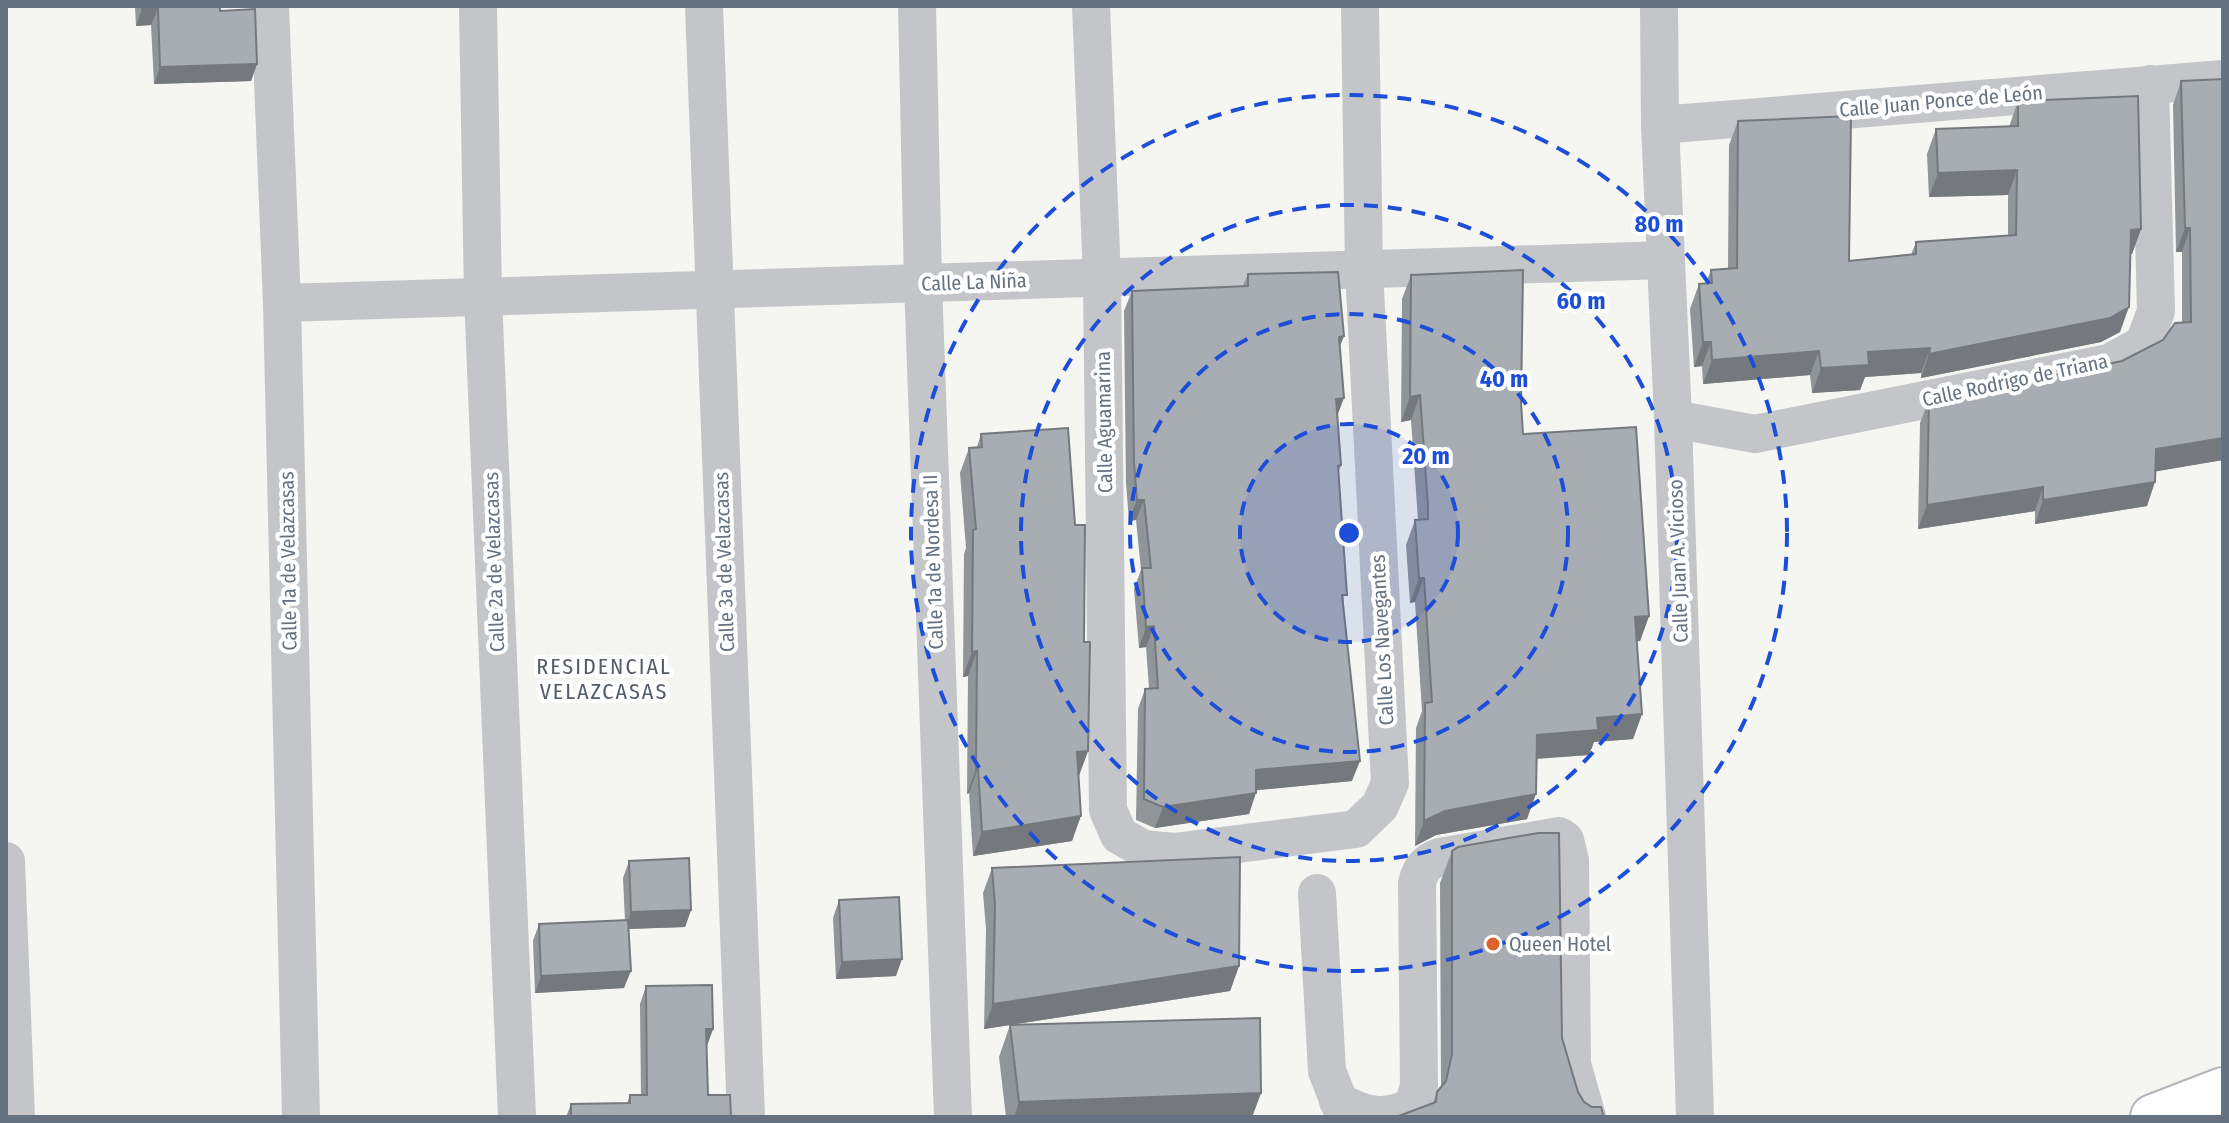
<svg xmlns="http://www.w3.org/2000/svg" width="2229" height="1123" viewBox="0 0 2229 1123" font-family="'Fira Sans Condensed',sans-serif">
<rect width="100%" height="100%" fill="#f5f5f1"/>
<g fill="none" stroke-linecap="round" stroke-linejoin="round">
<g stroke="#b3b6b9" stroke-width="48">
<polyline id="highway" points="2153,1117 2223,1090"/>
</g>
<g stroke="#c3c5c9" stroke-width="38">
<polyline points="270,6 282,303 301,1117"/>
<polyline points="478,6 483,296 517,1117"/>
<polyline points="704,6 746,1117"/>
<polyline points="917,6 923,283 953,1117"/>
<polyline points="1091,6 1102,278 1108,810 1119,835 1143,849 1174,852 1356,829 1380,806 1390,783 1364,269 1360,6"/>
<polyline points="1659,6 1660,125 1673,419 1695,1117"/>
<polyline points="1660,125 2223,79"/>
<polyline points="282,303 1666,260"/>
<polyline points="1673,419 1755,434 2109,363 2144,344 2156,311 2150,84"/>
<polyline points="6,861 16,1117"/>
<polyline points="1317,893 1327,1071 1345,1117"/>
<path d="M1338,1101C1364,1116 1385,1121 1413,1106L1419,1086L1417,883C1421,868 1426,862 1440,857L1559,836L1565,840L1570,860L1572,1064L1587,1117"/>
</g>
<use href="#highway" stroke="#fff" stroke-width="44"/>
</g>
<g fill="#90959a">
<polygon points="135,6 220,6 220,11 257,64 251,81 154,84 151,25 136,26"/>
<polygon points="2181,81 2223,460 2155,471 2147,506 2035,524 2035,511 1918,529 1920,423 1929,400 2122,361 2163,340 2182,323 2182,252 2176,252 2173,105"/>
<polygon points="2018,101 2141,229 2132,254 2130,254 2120,332 2101,342 1921,378 1921,373 1865,377 1860,390 1812,393 1810,375 1703,384 1702,366 1694,367 1690,309 1699,284 1706,283 1711,270 1728,269 1729,145 1738,121 1849,261 1911,255 1916,242 2008,235 2008,195 1929,197 1927,154 1936,129 2009,127"/>
<polygon points="1248,274 1340,348 1337,417 1341,465 1338,473 1352,781 1256,790 1249,814 1155,828 1136,820 1138,709 1145,689 1149,688 1146,647 1139,648 1134,589 1141,570 1136,520 1129,521 1126,483 1124,311 1132,291 1243,286"/>
<polygon points="1411,275 1521,403 1523,434 1649,616 1640,641 1636,641 1642,714 1633,739 1594,742 1589,755 1537,759 1527,819 1436,835 1415,846 1416,728 1422,711 1415,602 1410,603 1406,545 1415,520 1418,520 1411,420 1401,422 1402,299"/>
<polygon points="981,434 1084,642 1088,751 1079,776 1072,841 973,856 969,793 967,794 968,676 963,677 964,554 966,548 960,473 969,448 977,447"/>
<polygon points="1452,851 1562,1038 1433,1103 1437,1092 1441,1086 1440,883"/>
<polygon points="629,861 691,910 685,927 629,929 624,988 535,993 533,941 539,924 625,921 623,878"/>
<polygon points="992,868 1239,966 1230,991 984,1029 986,929 983,893"/>
<polygon points="839,900 896,976 836,979 833,918"/>
<polygon points="646,986 713,1029 706,1046 708,1095 731,1117 566,1117 571,1104 627,1103 630,1095 641,1095 640,1004"/>
<polygon points="1010,1025 1261,1093 1252,1117 1006,1117 999,1057"/>
</g>
<g fill="#75797d">
<polygon points="158,8 151,25 136,26 142,9"/>
<polygon points="257,64 251,81 154,84 160,67"/>
<polygon points="2017,170 2008,195 1929,197 1938,173"/>
<polygon points="2185,228 2190,228 2182,252 2176,252"/>
<polygon points="2141,229 2132,254 2122,254 2131,230"/>
<polygon points="2129,307 2120,332 2101,342 1921,378 1929,354"/>
<polygon points="1344,336 1336,357 1339,337"/>
<polygon points="1703,342 1711,342 1702,366 1694,367"/>
<polygon points="1930,348 1921,373 1865,377 1860,390 1812,393 1821,368 1868,352"/>
<polygon points="1819,351 1810,375 1703,384 1712,360"/>
<polygon points="1420,395 1411,420 1401,422 1410,397"/>
<polygon points="1344,398 1336,419 1336,399"/>
<polygon points="2223,438 2223,460 2147,473 2156,449"/>
<polygon points="2155,482 2147,506 2035,524 2043,500"/>
<polygon points="2043,487 2035,511 1918,529 1927,505"/>
<polygon points="1137,500 1144,500 1136,520 1129,521"/>
<polygon points="1419,578 1424,578 1415,602 1410,603"/>
<polygon points="1649,616 1640,641 1626,642 1635,617"/>
<polygon points="1154,626 1146,647 1139,648 1146,627"/>
<polygon points="977,651 968,676 963,677 972,652"/>
<polygon points="1642,714 1633,739 1594,742 1589,755 1528,759 1537,735 1597,718"/>
<polygon points="1088,751 1079,775 1068,777 1077,752"/>
<polygon points="1360,761 1352,781 1249,791 1256,770"/>
<polygon points="978,768 969,793 967,794 976,769"/>
<polygon points="1256,793 1249,814 1155,828 1163,807"/>
<polygon points="1536,794 1527,819 1436,835 1415,846 1424,821 1445,811"/>
<polygon points="1081,816 1072,841 973,856 982,832"/>
<polygon points="691,910 685,927 625,929 631,912"/>
<polygon points="902,959 896,976 836,979 842,962"/>
<polygon points="1239,966 1230,991 984,1029 993,1004"/>
<polygon points="631,971 624,988 535,993 541,976"/>
<polygon points="706,1029 713,1029 707,1046 700,1046"/>
<polygon points="1261,1093 1252,1117 1014,1117 1019,1102"/>
</g>
<g fill="#a7adb3" stroke="#75797d" stroke-width="2">
<polygon points="142,6 220,6 220,11 255,9 257,64 160,67 158,8 142,9"/>
<polygon points="2223,79 2223,438 2156,449 2155,482 2043,500 2043,487 1927,505 1929,400 2122,361 2163,340 2175,323 2191,322 2190,228 2185,228 2181,81"/>
<polygon points="2138,96 2141,229 2131,230 2129,307 2110,318 1929,354 1930,348 1868,352 1869,365 1821,368 1819,351 1712,360 1711,342 1703,342 1699,284 1712,283 1711,270 1737,268 1738,121 1851,116 1849,261 1916,254 1916,242 2016,235 2017,170 1938,173 1936,129 2018,126 2018,101"/>
<polygon points="1523,270 1521,403 1523,434 1636,427 1649,616 1635,617 1642,714 1597,718 1598,730 1537,735 1536,794 1445,811 1424,821 1425,703 1432,702 1424,578 1419,578 1415,520 1428,519 1428,506 1420,395 1410,397 1411,275"/>
<polygon points="1338,272 1344,336 1339,337 1344,398 1336,399 1341,465 1338,466 1347,595 1342,595 1360,761 1256,770 1256,793 1163,807 1144,799 1145,689 1158,688 1154,626 1146,627 1142,568 1151,568 1144,500 1137,500 1134,462 1132,291 1248,286 1248,274"/>
<polygon points="1068,428 1075,525 1085,525 1084,642 1090,642 1088,751 1077,752 1081,816 982,832 978,768 976,769 977,651 972,652 973,530 976,529 969,448 982,447 981,434"/>
<polygon points="1538,833 1559,833 1562,1038 1578,1092 1584,1102 1592,1107 1601,1107 1604,1117 1396,1117 1436,1102 1437,1092 1446,1081 1452,1054 1452,851 1458,847"/>
<polygon points="1240,857 1239,966 993,1004 995,904 992,868"/>
<polygon points="689,858 691,910 631,912 629,861"/>
<polygon points="899,897 902,959 842,962 839,900"/>
<polygon points="628,920 631,971 541,976 539,924"/>
<polygon points="712,985 713,1029 706,1029 708,1095 730,1095 731,1117 571,1117 571,1104 630,1103 630,1095 647,1095 646,986"/>
<polygon points="1260,1018 1261,1093 1019,1102 1010,1025"/>
</g>
<circle cx="1349" cy="533" r="109" fill="#1d4ed8" fill-opacity=".12"/>
<g fill="none" stroke="#1d4ed8" stroke-width="4" stroke-dasharray="14 10">
<circle cx="1349" cy="533" r="109"/>
<circle cx="1349" cy="533" r="219"/>
<circle cx="1349" cy="533" r="328"/>
<circle cx="1349" cy="533" r="438"/>
</g>
<circle fill="#dc612a" stroke="#fff" stroke-width="3" cx="1493" cy="944" r="8"/>
<g text-anchor="middle" dominant-baseline="central" stroke-width="8" stroke-linejoin="round" paint-order="stroke">
<g font-size="20" fill="#657281" stroke="#fff">
<text transform="translate(1941 101) rotate(-5)">Calle Juan Ponce de León</text>
<text transform="translate(974 282) rotate(-2)">Calle La Niña</text>
<text transform="translate(2015 380) rotate(-12)">Calle Rodrigo de Triana</text>
<text transform="translate(1104 422) rotate(-91)">Calle Aguamarina</text>
<text transform="translate(288 561) rotate(-91)">Calle 1a de Velazcasas</text>
<text transform="translate(1678 561) rotate(-92)">Calle Juan A. Vicioso</text>
<text transform="translate(494 562) rotate(-92)">Calle 2a de Velazcasas</text>
<text transform="translate(724 562) rotate(-92)">Calle 3a de Velazcasas</text>
<text transform="translate(933 562) rotate(-92)">Calle 1a de Nordesa II</text>
<text transform="translate(1382 640) rotate(-93)">Calle Los Navegantes</text>
</g>
<g font-size="20" fill="#657281" stroke="#fff" text-anchor="start">
<text x="1509" y="944">Queen Hotel</text>
</g>
<g font-size="22" letter-spacing="2" fill="#535c67" stroke="#fff">
<text x="604" y="666">RESIDENCIAL<tspan x="604" dy="25">VELAZCASAS</tspan></text>
</g>
</g>
<circle cx="1349" cy="533" r="12" fill="#1d4ed8" stroke="#fff" stroke-width="4"/>
<g font-size="24" text-anchor="middle" font-weight="bold" fill="#1d4ed8" stroke="#fff" stroke-width="8" stroke-linejoin="round" paint-order="stroke">
<text x="1659" y="232">80 m</text>
<text x="1581" y="309">60 m</text>
<text x="1504" y="387">40 m</text>
<text x="1426" y="464">20 m</text>
</g>
<rect width="2229" height="1123" fill="none" stroke="#657281" stroke-width="16"/>
</svg>
